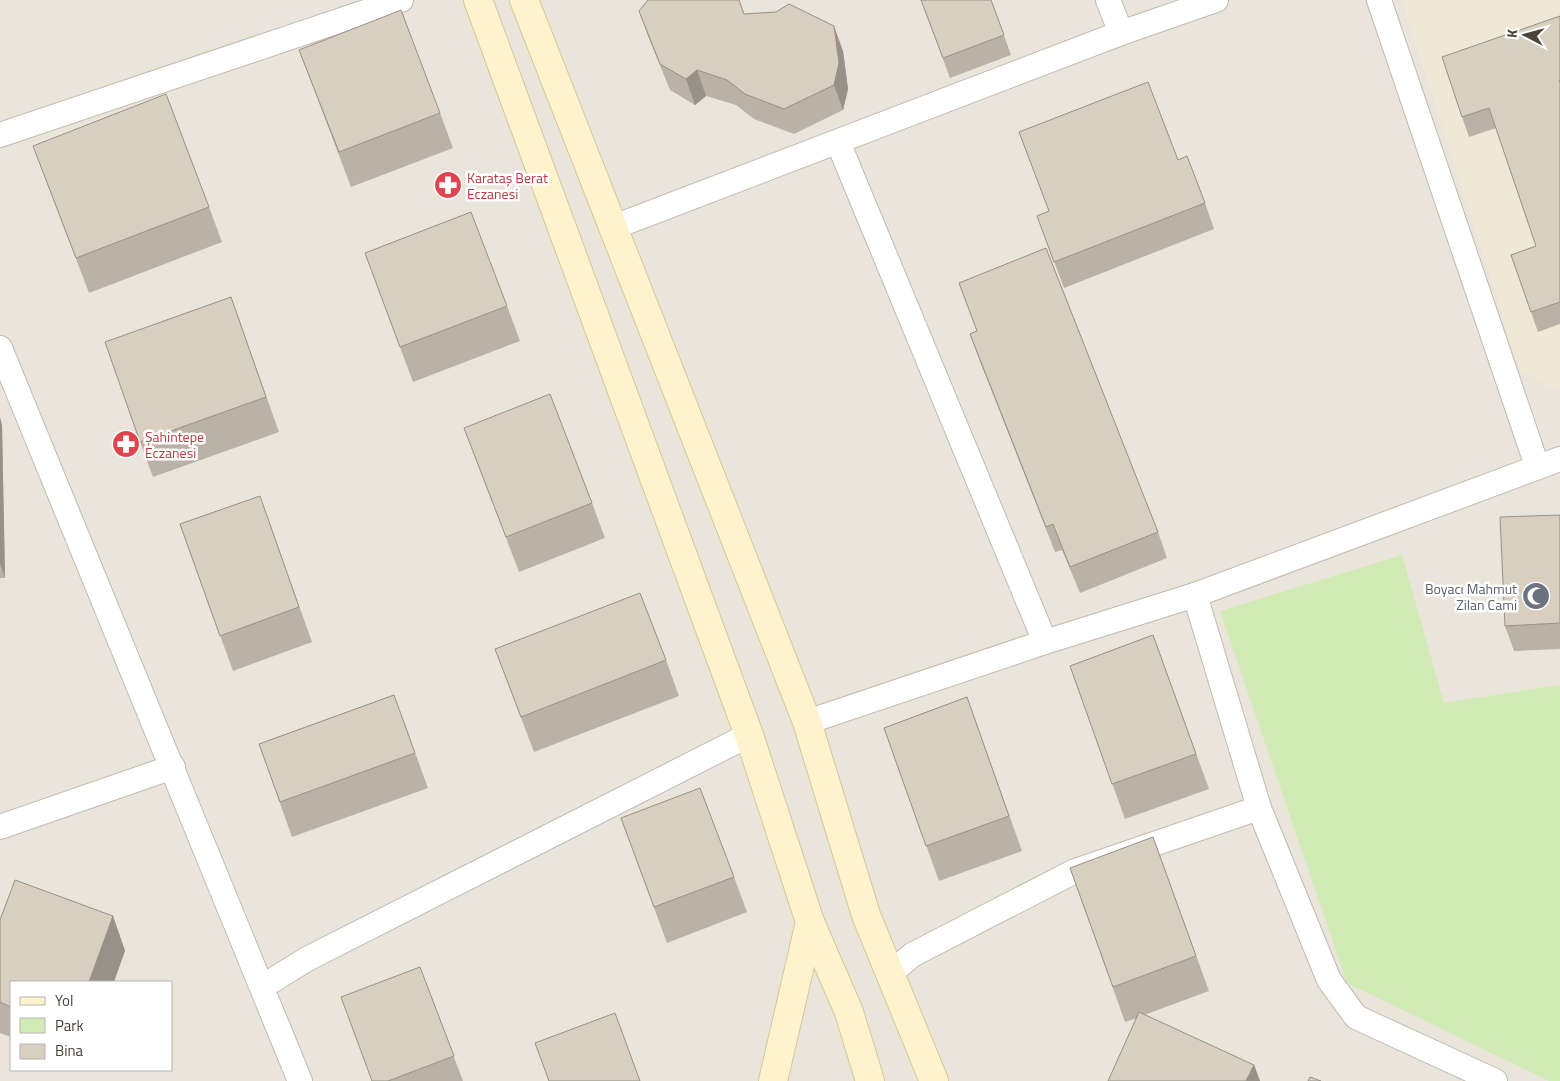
<svg xmlns="http://www.w3.org/2000/svg" width="1560" height="1081" viewBox="0 0 1560 1081" font-family="'Titillium Web',sans-serif">
<rect width="100%" height="100%" fill="#f6f3ec"/>
<path fill="#eae5da" fill-rule="evenodd" d="M0,0H1560V1081H0ZM11,982H171V1070H11Z"/>
<polygon fill="#efe8d6" points="1402,0 1560,0 1560,392 1520,371"/>
<polygon fill="#d2eab5" points="1402,555 1444,703 1560,685 1560,1081 1549,1081 1347,983 1220,611"/>
<g fill="none" stroke-linecap="round" stroke-linejoin="round">
<g stroke="#c2bbae" stroke-width="26">
<g id="street">
<polyline points="1379,0 1537,466"/>
<polyline points="1121,33 1216,0"/>
<polyline points="0,135 401,0"/>
<polyline points="838,142 1045,642"/>
<polyline points="614,227 1121,33 1108,0"/>
<polyline points="0,348 300,1081"/>
<polyline points="1195,595 1259,808 1329,980 1356,1017 1495,1081"/>
<polyline points="807,722 1045,642 1195,595 1560,459"/>
<polyline points="0,827 173,767"/>
<polyline points="891,973 912,955 1075,871 1259,808"/>
<polyline points="262,987 307,959 749,735"/>
</g>
</g>
<g stroke="#d6c79b" stroke-width="30">
<g id="secondary">
<polyline points="478,0 749,735 810,922 849,1012 870,1081"/>
<polyline points="524,0 807,722 866,915 934,1081"/>
<polyline points="773,1081 810,922"/>
</g>
</g>
<use href="#street" stroke="#fff" stroke-width="24"/>
<use href="#secondary" stroke="#fff3cd" stroke-width="28"/>
</g>
<g fill="#bab2a6">
<polygon points="921,0 991,0 1011,55 950,78"/>
<polygon points="639,11 744,14 776,12 843,51 848,89 843,110 794,134 754,119 736,105 706,96 695,105 670,90 648,36"/>
<polygon points="1560,16 1560,324 1538,332 1531,312 1536,246 1496,128 1469,137 1462,117"/>
<polygon points="299,50 440,113 453,148 351,187"/>
<polygon points="1019,132 1178,160 1205,203 1214,229 1064,288 1037,216 1049,211"/>
<polygon points="33,146 209,207 222,242 89,293"/>
<polygon points="365,253 507,306 520,341 413,382"/>
<polygon points="959,283 1158,532 1167,558 1080,593 1062,550 1055,552 979,359 970,334 977,331"/>
<polygon points="231,297 279,432 153,477 140,442"/>
<polygon points="0,418 2,425 5,578 0,578"/>
<polygon points="464,428 592,503 605,538 519,572"/>
<polygon points="260,496 312,642 233,671 180,524"/>
<polygon points="1560,515 1560,649 1514,651 1505,626"/>
<polygon points="1153,635 1209,789 1125,819 1070,666"/>
<polygon points="495,649 666,660 679,696 534,752"/>
<polygon points="394,695 428,788 292,837 259,744"/>
<polygon points="967,697 1022,851 939,881 884,728"/>
<polygon points="1153,837 1209,991 1144,1015 1254,1065 1260,1081 1108,1081 1137,1018 1125,1022 1070,868"/>
<polygon points="634,853 734,877 747,912 667,943"/>
<polygon points="113,916 125,951 11,982 11,1037 0,1033 0,920"/>
<polygon points="420,967 463,1081 372,1081"/>
</g>
<g fill="#979187">
<polygon points="834,26 843,51 848,89 843,110 834,85"/>
<polygon points="697,70 706,96 695,105 686,79"/>
<polygon points="0,418 2,425 5,578 0,563"/>
<polygon points="113,916 125,951 114,982 89,982"/>
<polygon points="1254,1065 1260,1081 1246,1081"/>
</g>
<g fill="#d8cfc1" stroke="#979187">
<polygon points="648,0 739,0 744,14 776,12 789,4 834,26 839,63 834,85 784,109 745,94 727,80 697,70 686,79 660,64 639,11"/>
<polygon points="921,0 991,0 1004,35 943,58"/>
<polygon points="401,10 440,113 339,152 299,50"/>
<polygon points="1560,16 1560,80 1559,80 1560,83 1560,302 1531,312 1511,255 1536,246 1489,108 1462,117 1442,57"/>
<polygon points="1148,82 1178,160 1187,156 1205,203 1054,262 1037,216 1049,211 1019,132"/>
<polygon points="166,94 209,207 76,258 33,146"/>
<polygon points="471,212 507,306 400,347 365,253"/>
<polygon points="1046,248 1158,532 1070,567 1053,524 1046,527 970,334 977,331 959,283"/>
<polygon points="231,297 266,397 140,442 105,342"/>
<polygon points="550,394 592,503 506,537 464,428"/>
<polygon points="260,496 299,607 220,636 180,524"/>
<polygon points="1560,515 1560,623 1505,626 1500,517"/>
<polygon points="640,593 666,660 521,717 495,649"/>
<polygon points="1153,635 1196,754 1112,784 1070,666"/>
<polygon points="394,695 415,753 280,802 259,744"/>
<polygon points="967,697 1009,816 926,846 884,728"/>
<polygon points="700,788 734,877 654,907 621,818"/>
<polygon points="1153,837 1196,956 1113,987 1070,868"/>
<polygon points="15,880 113,916 89,982 11,982 11,1007 0,1002 0,920"/>
<polygon points="420,967 454,1056 388,1081 372,1081 341,997"/>
<polygon points="1139,1012 1254,1065 1246,1081 1108,1081"/>
<polygon points="615,1013 640,1081 549,1081 535,1043"/>
<polygon points="1310,1077 1321,1081 1308,1081"/>
</g>
<defs>
<g id="pharmacy-disc" transform="scale(1.4375)"><circle r="9.5" fill="#e0444e" stroke="#fff"/><path d="M-2-6h4v4h4v4h-4v4h-4v-4h-4v-4h4Z" fill="#fff"/></g>
<g id="mosque-disc" transform="scale(1.4375)"><circle r="9.5" fill="#6b7280" stroke="#fff"/><path d="M3.5-4.9A6 6 0 1 0 3.5 4.9A5 5 0 1 1 3.5-4.9Z" fill="#fff"/></g>
</defs>
<g fill-rule="evenodd">
<use href="#pharmacy-disc" x="448" y="185"/>
<use href="#pharmacy-disc" x="126" y="444"/>
<use href="#mosque-disc" x="1536" y="596"/>
</g>
<g text-anchor="middle" dominant-baseline="central" stroke-width="5" stroke-linejoin="round" paint-order="stroke">
<g font-size="14" fill="#be3a42" stroke="#fff" text-anchor="start">
<text x="467" y="177">Karataş Berat<tspan x="467" dy="16">Eczanesi</tspan></text>
<text x="145" y="436">Şahintepe<tspan x="145" dy="16">Eczanesi</tspan></text>
</g>
<g font-size="14" fill="#5b616d" stroke="#fff" text-anchor="end">
<text x="1517" y="588">Boyacı Mahmut<tspan x="1517" dy="16">Zilan Cami</tspan></text>
</g>
</g>
<rect x="10" y="981" width="162" height="90" fill="#ffffff" stroke="#b7b4b0"/>
<rect x="20" y="997" width="25" height="8" fill="#fff3cd" stroke="#b7b4b0"/>
<text x="55" y="1006" font-size="15" fill="#4b4439">Yol</text>
<rect x="20" y="1018" width="25" height="15" fill="#d2eab5" stroke="#b7b4b0"/>
<text x="55" y="1031" font-size="15" fill="#4b4439">Park</text>
<rect x="20" y="1044" width="25" height="15" fill="#d8cfc1" stroke="#b7b4b0"/>
<text x="55" y="1056" font-size="15" fill="#4b4439">Bina</text>
<g transform="translate(1525 35) rotate(276)" stroke="#ffffff" stroke-width="4" paint-order="stroke">
<path d="M0-4L9 19L0 12L-9 19Z" fill="#4b4439"/>
<text y="-8" font-size="14" font-weight="bold" text-anchor="middle" fill="#4b4439">K</text>
</g>
</svg>
